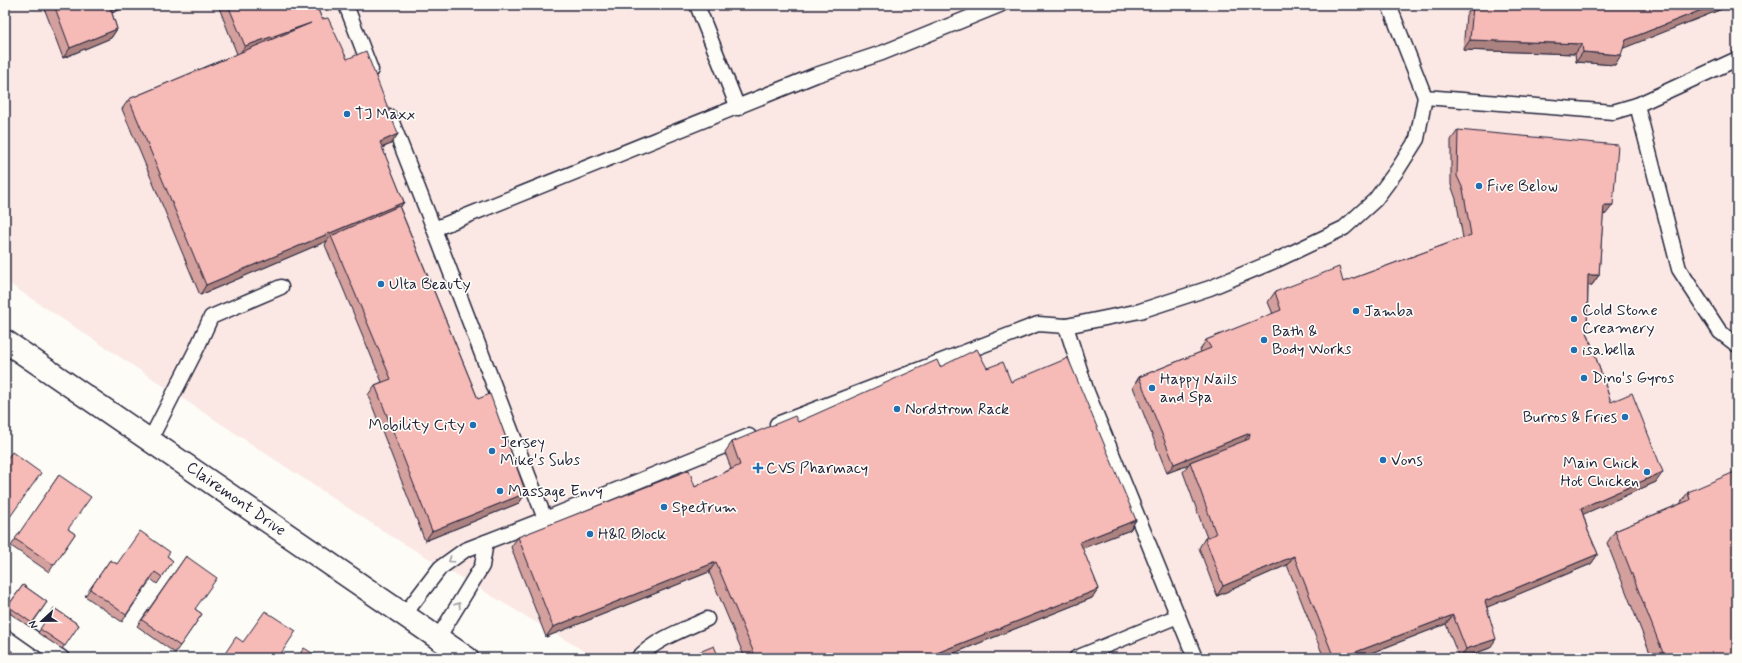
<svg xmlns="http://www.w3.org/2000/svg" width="1742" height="663" viewBox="0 0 1742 663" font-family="Mynerve,sans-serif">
<rect width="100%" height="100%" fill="#fdfcf7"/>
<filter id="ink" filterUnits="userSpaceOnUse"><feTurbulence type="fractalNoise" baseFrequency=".025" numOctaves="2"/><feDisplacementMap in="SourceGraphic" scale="8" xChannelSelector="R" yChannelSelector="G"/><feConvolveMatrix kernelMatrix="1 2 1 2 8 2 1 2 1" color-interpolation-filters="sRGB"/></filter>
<g filter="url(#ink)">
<polygon fill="#fbe8e4" points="5,5 1737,5 1737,658 596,658 386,533 5,281"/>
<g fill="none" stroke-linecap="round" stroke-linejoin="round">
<g stroke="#22223b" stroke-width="17">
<g id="lane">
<polyline points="346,5 371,70"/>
<polyline points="697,5 738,108"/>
<polyline points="1389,5 1425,97 1613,112 1637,105"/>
<polyline points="1737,59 1637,105 1679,269 1720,332 1737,345"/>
<polyline points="390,117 434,229"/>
<polyline points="777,424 1038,324 1066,326"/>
<polyline points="150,440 197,348 211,317 281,287"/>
<polyline points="545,519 749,436"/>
<polyline points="404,615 440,568 465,550 545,519 434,229 816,75 882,53 1000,5"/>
<polyline points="5,618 62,658"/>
<polyline points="438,638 482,566 486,542"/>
<path d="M638,658C656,639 683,630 707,619"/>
<polyline points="1076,658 1178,616"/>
<polyline points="1195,658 1087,392 1066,326 1140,311 1210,288 1277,260 1344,228 1375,200 1398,169 1417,139 1425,97"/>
</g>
</g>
<g stroke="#22223b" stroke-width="25">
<polyline id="secondary" points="5,341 467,658"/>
</g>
<use href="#lane" stroke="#fdfcf7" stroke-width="14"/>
<use href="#secondary" stroke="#fdfcf7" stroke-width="22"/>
</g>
<g fill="#d4a09d" stroke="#22223b">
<polygon points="43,5 131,5 112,13 117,29 111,38 63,58"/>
<polygon points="218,5 316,5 322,19 347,59 398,134 391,144 382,148 404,202 400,208 478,399 526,493 519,503 425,541 368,395 375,385 382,382 325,245 327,241 200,295 122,109 129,99 237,54"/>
<polygon points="1468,5 1732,5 1623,48 1615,65 1576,62 1575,54 1463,50 1466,15 1473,6 1476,6"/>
<polygon points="1458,130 1606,214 1603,215 1599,275 1592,285 1588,285 1587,332 1611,402 1656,482 1583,514 1588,531 1598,554 1591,564 1487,607 1490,648 1462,658 1459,658 1446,624 1358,658 1324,658 1287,565 1217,596 1199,548 1205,538 1207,538 1183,472 1188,465 1167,473 1133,387 1139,377 1201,352 1200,350 1206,340 1273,314 1268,302 1275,292 1343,282 1463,238 1456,199 1451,185 1451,140"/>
<polygon points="940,367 987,368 1011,382 1136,520 1130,530 1082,548 1099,589 1092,598 942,658 745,658 709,572 546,637 511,547 518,537 695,487 731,469 725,452 732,442 798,422"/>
<polygon points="59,475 68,529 75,534 49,572 11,546"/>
<polygon points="1688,492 1737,658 1652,658 1607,543 1615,531 1680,504"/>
<polygon points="167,556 173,561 157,584 151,579 122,622 85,596 110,560 117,564"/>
<polygon points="186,556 195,609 202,614 175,653 137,626"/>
<polygon points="23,585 47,602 30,627 5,610"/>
<polygon points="54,608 79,625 62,649 38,633"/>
</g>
<g fill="#ac8280" stroke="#22223b">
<polygon points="115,5 131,5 104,16 110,7"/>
<polygon points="1714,5 1732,5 1619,50 1626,40"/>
<polygon points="311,23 238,56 245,46"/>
<polygon points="117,29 111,38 63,58 70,48"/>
<polygon points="1470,40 1582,44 1575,54 1463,50"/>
<polygon points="1583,52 1621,55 1615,65 1576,62"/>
<polygon points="398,134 391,144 373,151 380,142"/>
<polygon points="404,202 397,212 331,236 327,241 200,295 206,285"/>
<polygon points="1604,205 1613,205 1606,214 1597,215"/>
<polygon points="1588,275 1599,275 1592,285 1581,285"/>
<polygon points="1250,433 1243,443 1190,462 1188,465 1167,473 1174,464"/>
<polygon points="1663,472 1656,482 1575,518 1581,508"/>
<polygon points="526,493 519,503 425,541 432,531"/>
<polygon points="1136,520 1130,530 1073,552 1080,542"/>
<polygon points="1598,554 1591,564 1478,611 1485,601"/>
<polygon points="1294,556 1287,565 1217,596 1223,586"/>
<polygon points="716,562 709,572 546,637 553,627"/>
<polygon points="1099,589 1092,598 942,658 924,658"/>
<polygon points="1453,615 1446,624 1358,658 1340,658"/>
<polygon points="1496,639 1490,648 1462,658 1460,658 1466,649"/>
</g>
<g fill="#f6bab7" stroke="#22223b">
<polygon points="54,5 115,5 110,7 117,29 70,48"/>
<polygon points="228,5 316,5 322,19 328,18 347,59 366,51 398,134 380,142 404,202 206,285 129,99 311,23 245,46"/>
<polygon points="1481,5 1714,5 1626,40 1621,55 1583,52 1582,44 1470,40 1473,6 1481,7"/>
<polygon points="1458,130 1618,145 1613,205 1604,205 1599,275 1588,275 1587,332 1611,402 1632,393 1663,472 1581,508 1588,531 1598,554 1485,601 1496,639 1466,649 1453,615 1340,658 1334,658 1294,556 1223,586 1205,538 1216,534 1190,462 1249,439 1250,433 1174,464 1139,377 1211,348 1206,340 1281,310 1275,292 1339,267 1343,282 1471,235 1463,189 1457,176"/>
<polygon points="399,206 478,399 490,394 526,493 432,531 375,385 391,379 331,236"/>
<polygon points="977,349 987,368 1003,362 1011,382 1068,358 1136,520 1080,542 1099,589 924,658 756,658 716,562 553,627 518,537 689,470 695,487 740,465 732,442 795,416 798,422 937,360 940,367"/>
<polygon points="12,452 41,473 5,524 5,462"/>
<polygon points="1737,471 1737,658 1665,658 1615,531 1690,500 1688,492"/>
<polygon points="59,475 91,497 68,529 75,534 54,565 15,539"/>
<polygon points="140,531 170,552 167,556 173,561 162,577 155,572 126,615 90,589 110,560 117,564"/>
<polygon points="186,556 217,578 195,609 202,614 180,646 142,620"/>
<polygon points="23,585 47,602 32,623 8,606"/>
<polygon points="54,608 79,625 65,646 40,629"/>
<polygon points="265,611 296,631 278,658 222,658 236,637 243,642"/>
<polygon points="5,646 13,652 9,658 5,658"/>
<polygon points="714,646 719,658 693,658 692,655"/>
<polygon points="304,648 320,658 297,658"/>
</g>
<defs><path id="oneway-chevron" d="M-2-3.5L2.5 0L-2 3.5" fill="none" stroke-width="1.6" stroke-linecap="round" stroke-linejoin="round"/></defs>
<g stroke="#9a9aa2">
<use href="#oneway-chevron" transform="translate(451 560) rotate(145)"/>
<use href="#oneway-chevron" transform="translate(458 605) rotate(-58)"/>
</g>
</g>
<g fill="#1f6fb2" stroke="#fdfcf7" stroke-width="1.5">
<circle cx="347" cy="114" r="4"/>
<circle cx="1479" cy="186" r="4"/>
<circle cx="381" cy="284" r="4"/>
<circle cx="1356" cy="311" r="4"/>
<circle cx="1574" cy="319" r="4"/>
<circle cx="1264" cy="340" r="4"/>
<circle cx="1574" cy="350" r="4"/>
<circle cx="1584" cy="378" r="4"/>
<circle cx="1152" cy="388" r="4"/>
<circle cx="897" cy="409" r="4"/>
<circle cx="1625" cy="417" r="4"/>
<circle cx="473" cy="425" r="4"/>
<circle cx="492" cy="451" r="4"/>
<circle cx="1383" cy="460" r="4"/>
<path d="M756 462h4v4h4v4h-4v4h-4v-4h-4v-4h4z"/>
<circle cx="1647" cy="472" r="4"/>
<circle cx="500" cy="491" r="4"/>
<circle cx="664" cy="507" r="4"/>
<circle cx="590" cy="534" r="4"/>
</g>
<g text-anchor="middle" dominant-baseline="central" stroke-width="3.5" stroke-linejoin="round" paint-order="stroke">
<g font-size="16" fill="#22223b" stroke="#fdfcf7" text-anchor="start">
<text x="355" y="114">TJ Maxx</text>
<text x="1487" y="186">Five Below</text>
<text x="389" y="284">Ulta Beauty</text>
<text x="1582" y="310">Cold Stone<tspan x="1582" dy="18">Creamery</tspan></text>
<text x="1364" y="311">Jamba</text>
<text x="1272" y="331">Bath &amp;<tspan x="1272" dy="18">Body Works</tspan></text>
<text x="1582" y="350">isa.bella</text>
<text x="1592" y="378">Dino's Gyros</text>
<text x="1160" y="379">Happy Nails<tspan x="1160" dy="18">and Spa</tspan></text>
<text x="905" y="409">Nordstrom Rack</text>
<text x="1617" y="417" text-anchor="end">Burros &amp; Fries</text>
<text x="465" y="425" text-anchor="end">Mobility City</text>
<text x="500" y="442">Jersey<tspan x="500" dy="18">Mike's Subs</tspan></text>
<text x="1391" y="460">Vons</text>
<text x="1639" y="463" text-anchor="end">Main Chick<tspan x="1639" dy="18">Hot Chicken</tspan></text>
<text x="766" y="468">CVS Pharmacy</text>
<text x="508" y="491">Massage Envy</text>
<text x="672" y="507">Spectrum</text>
<text x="598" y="534">H&amp;R Block</text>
</g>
<g font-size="16" fill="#22223b" stroke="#fdfcf7">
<text transform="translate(236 499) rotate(35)">Clairemont Drive</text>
</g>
</g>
<rect width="1742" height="663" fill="none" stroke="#fdfcf7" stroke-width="20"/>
<rect x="10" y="10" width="1722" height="643" fill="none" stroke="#22223b" stroke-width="1.5" filter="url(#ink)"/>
<g transform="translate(42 621) rotate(248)" stroke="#fdfcf7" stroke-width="3" paint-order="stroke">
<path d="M0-3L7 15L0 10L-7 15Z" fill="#22223b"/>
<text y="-6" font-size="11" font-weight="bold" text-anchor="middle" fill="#22223b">N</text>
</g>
</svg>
